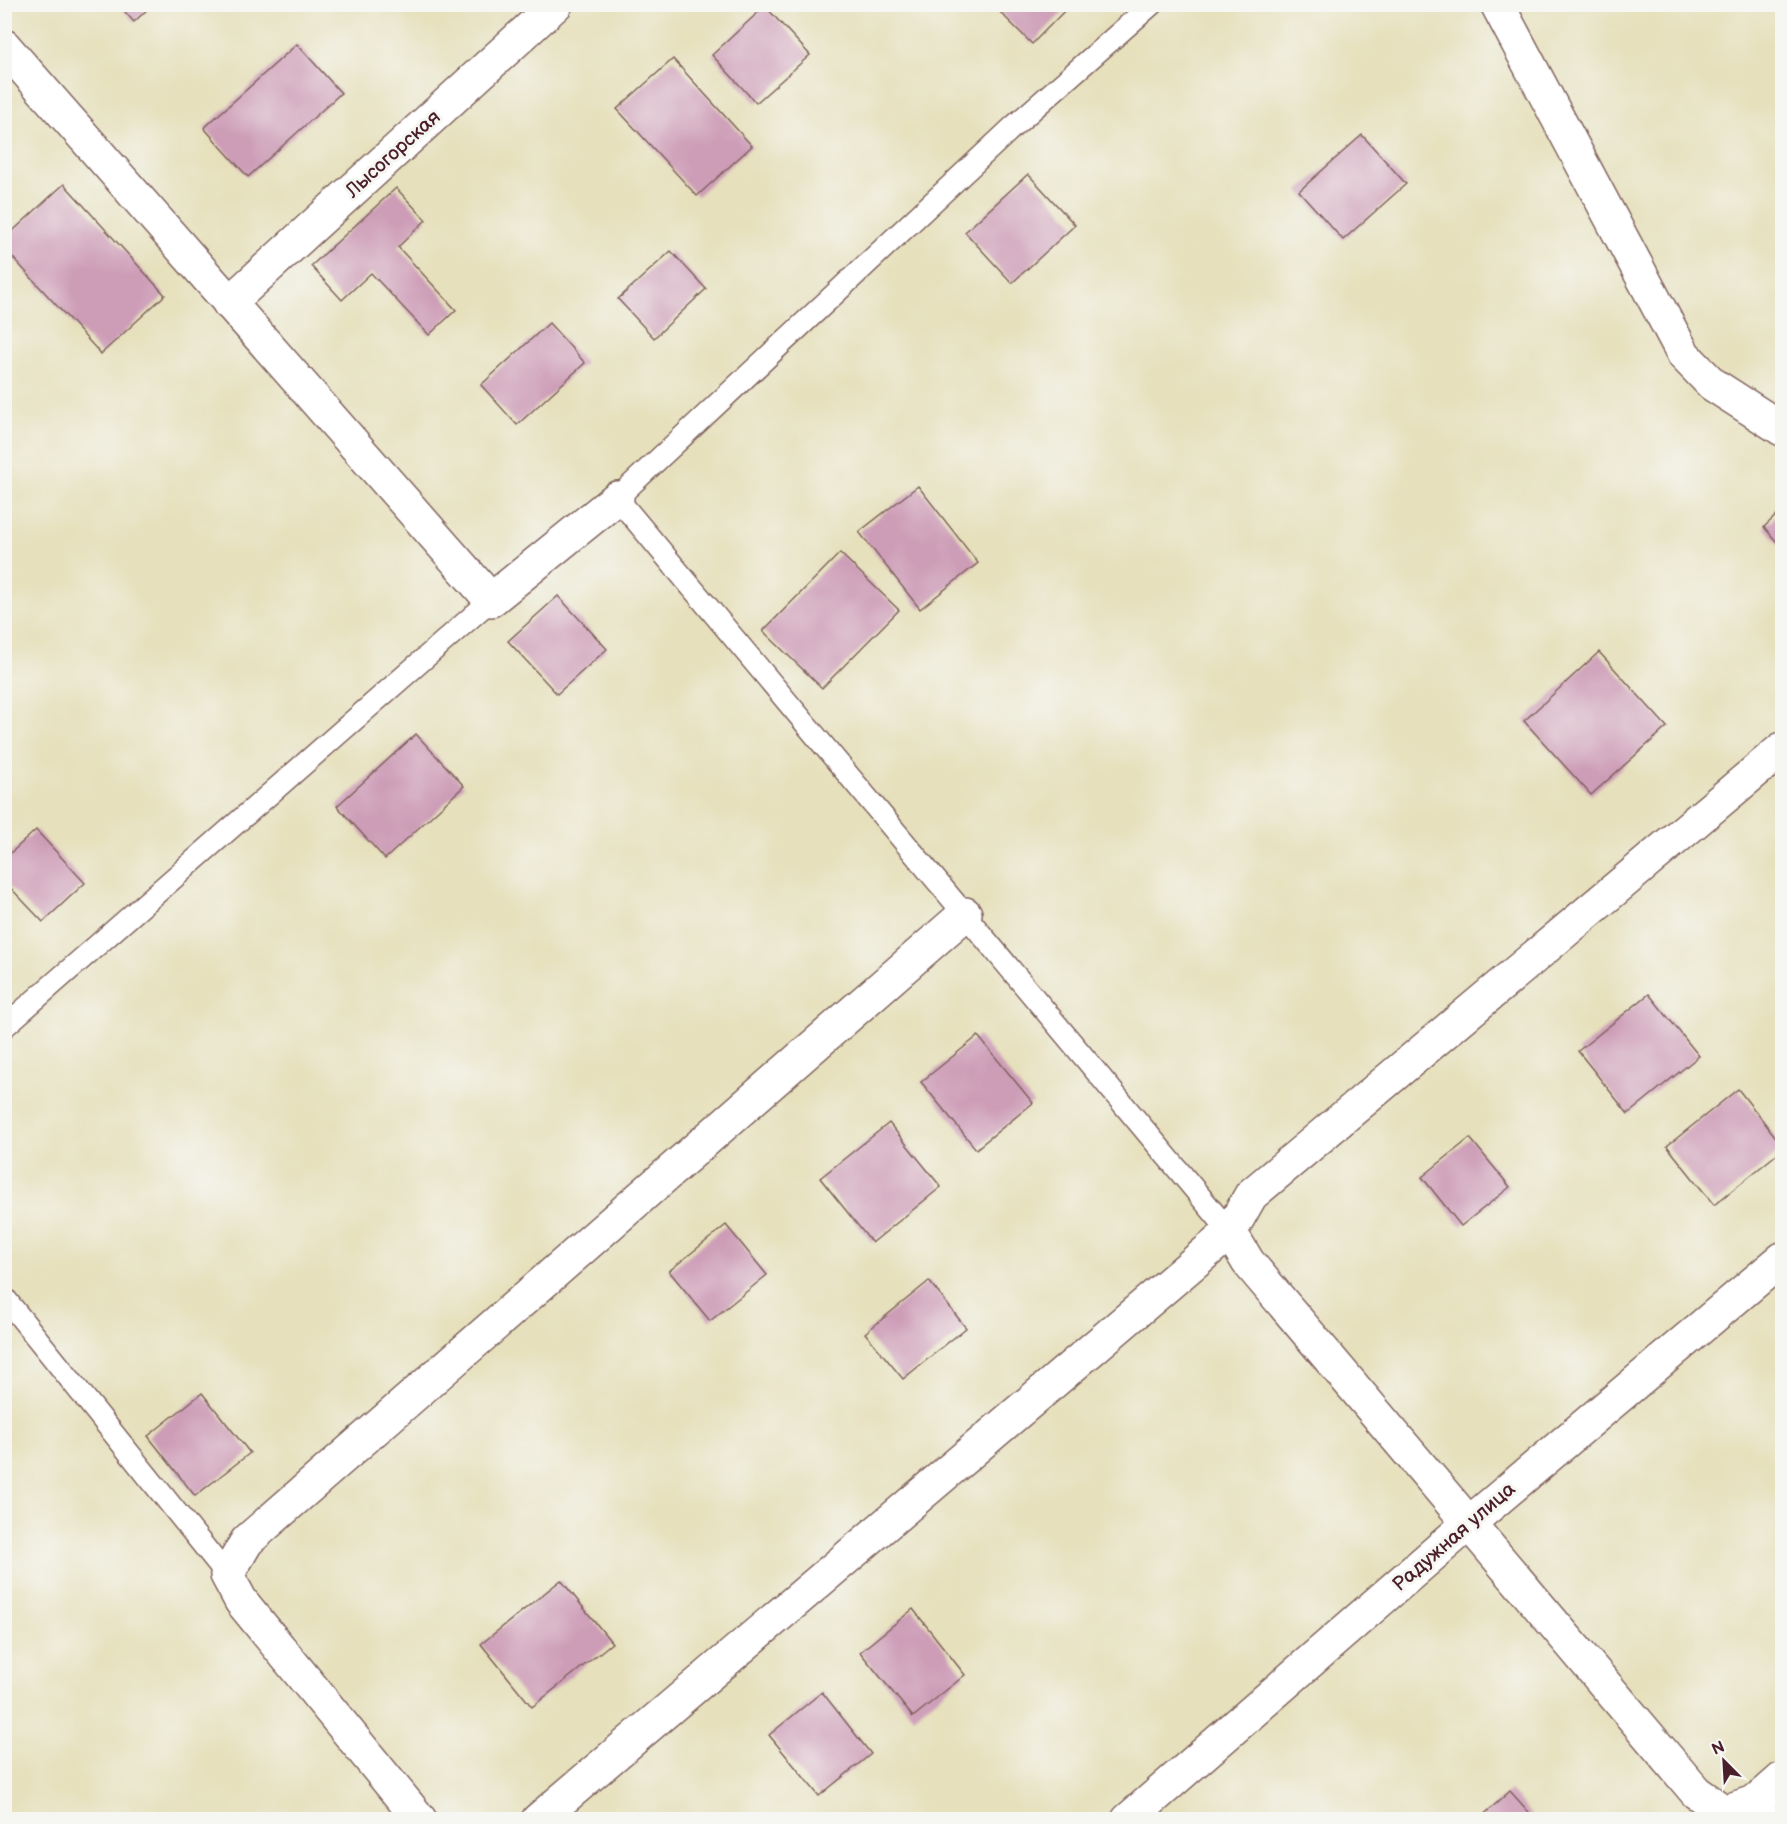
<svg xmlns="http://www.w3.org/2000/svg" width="1787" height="1824" viewBox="0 0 1787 1824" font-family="'Balsamiq Sans',sans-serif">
<rect width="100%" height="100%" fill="#f6f6f2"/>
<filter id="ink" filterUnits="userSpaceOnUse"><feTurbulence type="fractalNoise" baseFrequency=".0167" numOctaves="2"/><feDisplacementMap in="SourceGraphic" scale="12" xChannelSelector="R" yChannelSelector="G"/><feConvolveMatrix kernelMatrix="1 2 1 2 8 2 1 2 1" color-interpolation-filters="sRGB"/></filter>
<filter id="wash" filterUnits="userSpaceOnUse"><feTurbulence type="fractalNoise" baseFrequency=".008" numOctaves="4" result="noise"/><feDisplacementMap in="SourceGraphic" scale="24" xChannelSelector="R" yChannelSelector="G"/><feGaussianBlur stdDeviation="1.35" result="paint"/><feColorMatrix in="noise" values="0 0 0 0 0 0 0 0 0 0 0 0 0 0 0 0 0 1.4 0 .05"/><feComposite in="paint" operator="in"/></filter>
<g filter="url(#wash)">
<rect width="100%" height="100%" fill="#e6e0bc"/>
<g id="blocks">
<g fill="#cd9db7">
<polygon points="118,4 153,4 134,22"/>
<polygon points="992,4 1071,4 1032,44"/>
<polygon points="765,6 810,55 756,103 712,55"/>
<polygon points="297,44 341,93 248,177 204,128"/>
<polygon points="673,59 752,146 697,196 617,109"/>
<polygon points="1362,135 1406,184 1343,240 1299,191"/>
<polygon points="1028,174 1075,225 1012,283 965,232"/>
<polygon points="64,184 165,295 101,354 5,249 5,238"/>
<polygon points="396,188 426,220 398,247 456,310 429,335 371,273 342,300 311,266"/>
<polygon points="671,251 706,289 654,338 618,299"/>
<polygon points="549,323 585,363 517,425 481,385"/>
<polygon points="918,486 978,563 920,609 859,532"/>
<polygon points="1782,510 1782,548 1764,527"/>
<polygon points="840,553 899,610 822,688 763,631"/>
<polygon points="558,596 607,649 557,694 508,641"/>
<polygon points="1599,652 1667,727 1591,795 1524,721"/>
<polygon points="416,734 464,786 385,859 337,806"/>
<polygon points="36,830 85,883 43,922 4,881 4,859"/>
<polygon points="1649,994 1699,1056 1628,1114 1578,1051"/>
<polygon points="978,1036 1033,1103 976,1149 921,1082"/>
<polygon points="1738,1089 1782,1145 1782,1150 1714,1205 1667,1146"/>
<polygon points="889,1123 941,1187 872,1243 820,1178"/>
<polygon points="1470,1138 1510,1187 1461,1226 1422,1177"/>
<polygon points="726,1225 767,1275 710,1321 669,1271"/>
<polygon points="929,1281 966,1328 903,1379 865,1333"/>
<polygon points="202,1393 250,1453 195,1496 148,1436"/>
<polygon points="561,1580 612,1643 532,1707 481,1644"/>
<polygon points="913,1609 965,1675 913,1717 860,1652"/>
<polygon points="822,1692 871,1754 819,1796 769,1735"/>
<polygon points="1510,1791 1536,1820 1478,1820"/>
</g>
</g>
</g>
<g filter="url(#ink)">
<use href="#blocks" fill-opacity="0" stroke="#81635e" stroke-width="1.5"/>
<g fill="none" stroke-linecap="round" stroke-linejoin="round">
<g stroke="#81635e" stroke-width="24">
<g id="lane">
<polyline points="1152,4 1014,126 617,498 1230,1232"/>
<polyline points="4,1027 491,600"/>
<polyline points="4,1297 227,1575"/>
<polyline points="1750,1807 1757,1801 1772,1820"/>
</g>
</g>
<g stroke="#81635e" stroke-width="36">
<g id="street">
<polyline points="1497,4 1684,355 1712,384 1782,429"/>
<polyline points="4,46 491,600 617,498"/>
<polyline points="229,303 556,4"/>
<polyline points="1782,749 1251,1195 1230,1232 1248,1262 1696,1792 1724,1812 1757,1801 1782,1779"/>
<polyline points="420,1820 241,1601 227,1575 247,1541 965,914"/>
<polyline points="538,1820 1230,1232"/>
<polyline points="1128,1820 1468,1524 1782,1259"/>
</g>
</g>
<use href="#lane" stroke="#fff" stroke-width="21"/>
<use href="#street" stroke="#fff" stroke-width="33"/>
</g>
</g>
<g text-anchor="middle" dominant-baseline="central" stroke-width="6" stroke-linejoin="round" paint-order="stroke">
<g font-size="20" fill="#4a1f2b" stroke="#f6f6f2">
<text transform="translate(393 154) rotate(-42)">Лысогорская</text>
<text transform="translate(1454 1537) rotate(-41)">Радужная улица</text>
</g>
</g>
<rect width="1787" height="1824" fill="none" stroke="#f6f6f2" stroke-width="24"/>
<g transform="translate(1724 1761) rotate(336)" stroke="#f6f6f2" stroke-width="4.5" paint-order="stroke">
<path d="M0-4.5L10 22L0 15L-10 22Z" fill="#4a1f2b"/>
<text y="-9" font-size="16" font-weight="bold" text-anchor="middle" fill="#4a1f2b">N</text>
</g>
</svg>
